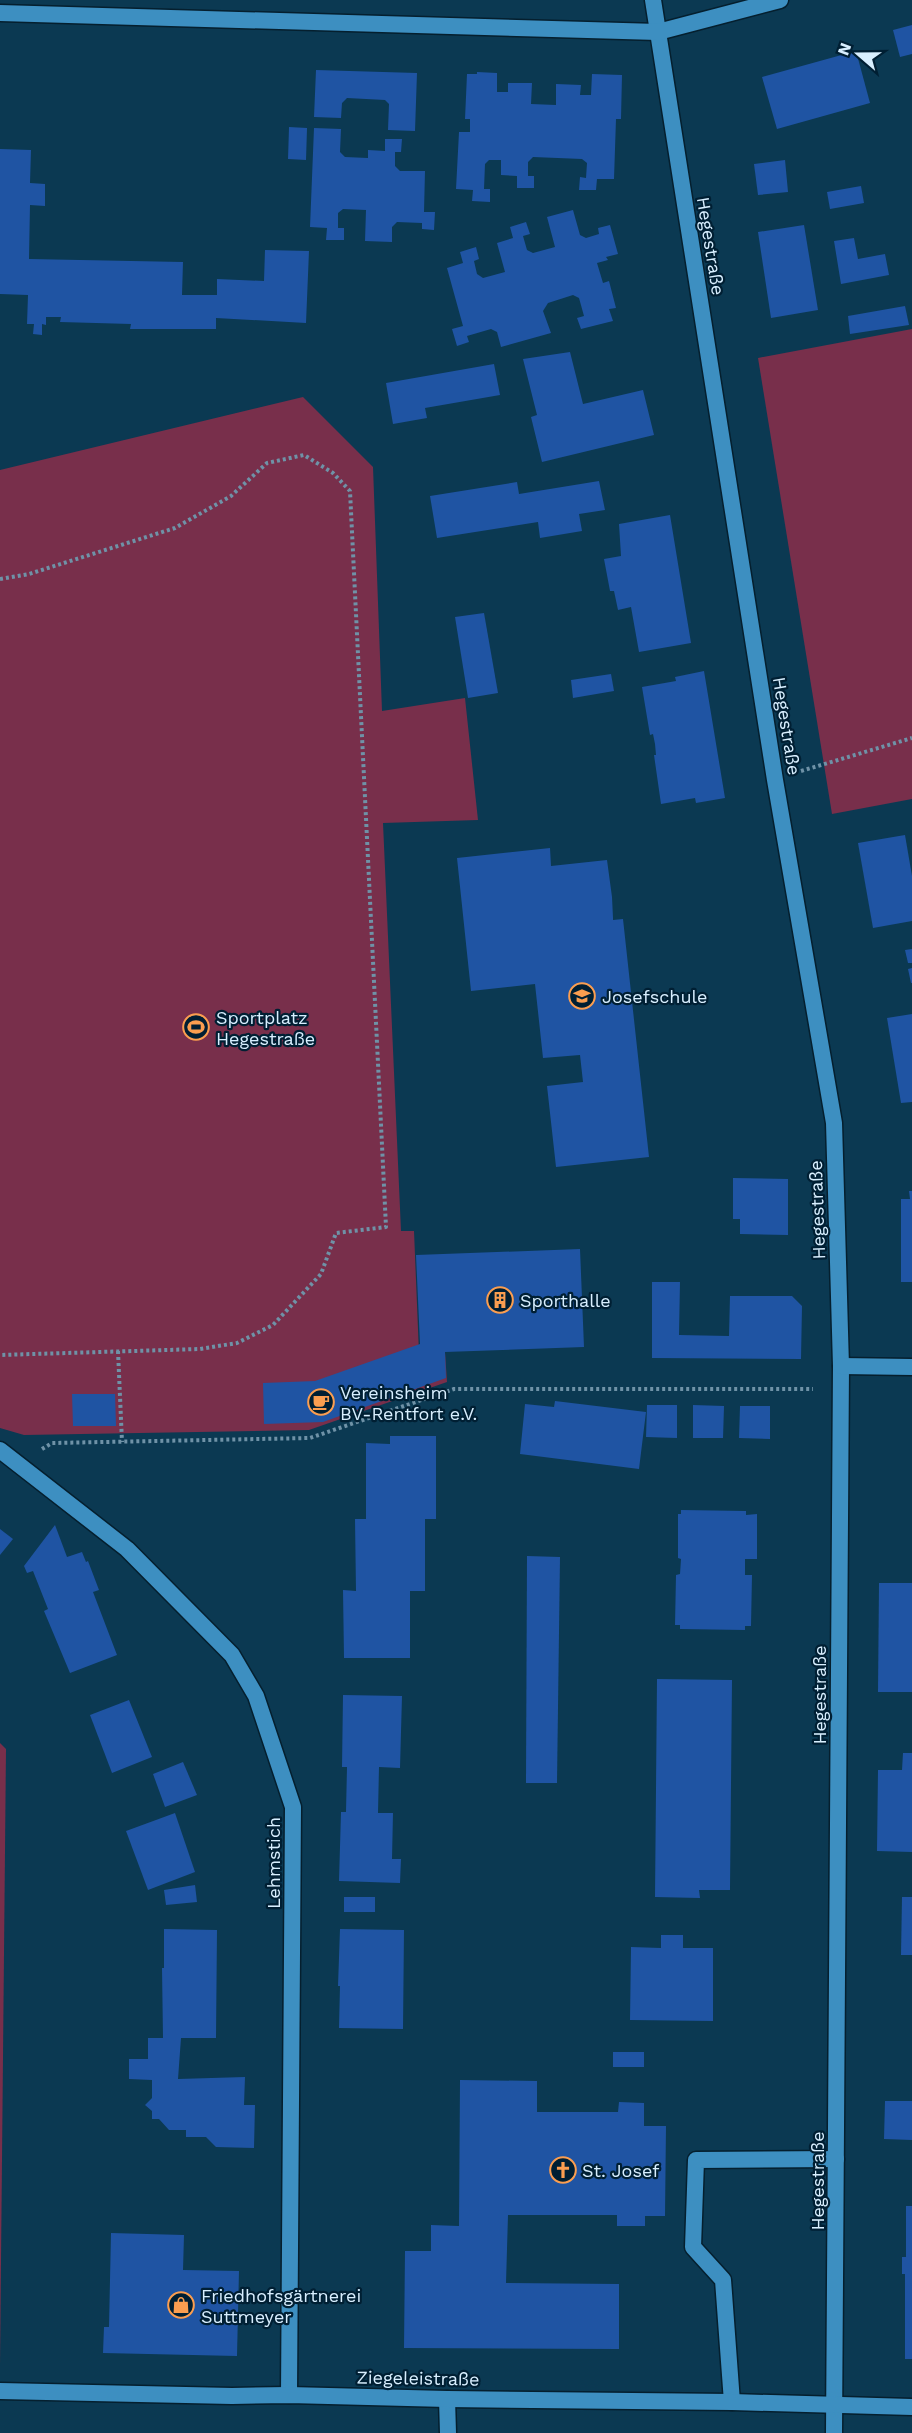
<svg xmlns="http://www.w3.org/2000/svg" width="912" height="2433" viewBox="0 0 912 2433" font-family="'Work Sans',sans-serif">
<rect width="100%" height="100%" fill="#0b3952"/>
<g fill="#782f4b">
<polygon points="912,329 912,799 832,814 758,358"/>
<polygon points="303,397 373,467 382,711 465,698 478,820 383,823 401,1231 414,1231 419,1353 445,1352 447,1382 309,1430 24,1435 0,1428 0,470"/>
<polygon points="0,1743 6,1749 0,2366"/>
</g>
<g fill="#1f54a3">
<polygon points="912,25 912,54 900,57 893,30"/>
<polygon points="856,51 870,103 777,129 762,77"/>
<polygon points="316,70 417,73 415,131 388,130 389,104 385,100 347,98 342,103 341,118 314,117"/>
<polygon points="477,72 497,73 497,92 508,92 508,83 532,83 531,104 556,105 556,84 581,85 580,95 591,95 592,74 622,75 621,119 616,119 614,179 597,179 596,190 579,190 580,177 586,178 587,163 582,159 533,157 528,162 528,176 534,176 534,188 517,188 517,176 501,175 501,160 489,160 485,164 484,189 490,189 490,202 472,201 473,190 456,189 459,132 470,132 470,119 465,119 467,74 477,74"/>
<polygon points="289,127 307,128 306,160 288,159"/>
<polygon points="314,128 341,129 340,152 345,157 368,158 368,150 385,151 385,139 402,139 401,152 395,152 395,166 400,171 425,171 424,212 435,212 434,230 422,229 422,223 397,222 392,227 392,242 365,241 366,210 343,209 338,213 338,228 344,228 344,240 326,240 327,228 310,227"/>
<polygon points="0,149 31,150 30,183 45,184 45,206 30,205 29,259 183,262 182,295 217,295 217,279 264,281 265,250 309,251 306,323 216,318 216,329 130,329 131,324 60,322 61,317 46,317 46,325 42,324 42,335 33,334 34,324 27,324 28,295 0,294"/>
<polygon points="785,160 788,192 758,195 754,164"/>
<polygon points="861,186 864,203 830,209 827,192"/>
<polygon points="573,210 580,235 586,238 599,234 598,228 610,225 618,254 606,257 608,260 597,263 603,283 609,281 616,308 609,309 613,321 581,329 577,318 584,316 579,298 573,295 548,303 543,311 551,333 501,347 497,332 491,329 467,336 469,342 457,346 452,329 463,326 447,268 463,263 460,252 476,247 479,259 474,261 477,274 483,278 505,272 497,243 513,238 510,227 526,222 530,234 523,236 527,250 533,253 555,247 547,217"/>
<polygon points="804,225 818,310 771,318 758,232"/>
<polygon points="854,238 858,259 885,254 889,275 841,284 834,241"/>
<polygon points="905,306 909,325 850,334 848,316"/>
<polygon points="570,352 583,404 643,390 654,435 542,462 531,417 537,415 523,359"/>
<polygon points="494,364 500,395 425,408 427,418 393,424 386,383"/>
<polygon points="599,481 605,510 579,514 582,531 540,538 538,522 437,538 430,496 517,482 519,494"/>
<polygon points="670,515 691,643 639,652 631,607 618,610 614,591 610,591 604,559 621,556 619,524"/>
<polygon points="484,613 498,693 468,698 455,617"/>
<polygon points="704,671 725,798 696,803 695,798 661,804 654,755 656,755 655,744 653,734 650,735 642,687 676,681 675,677"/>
<polygon points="611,674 614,691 573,698 571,680"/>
<polygon points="905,835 912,876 912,921 873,928 858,843"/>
<polygon points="550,848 551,866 607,860 612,897 613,918 613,920 623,919 649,1157 556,1167 547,1086 583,1082 580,1055 543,1058 535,984 471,991 457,858"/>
<polygon points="912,949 912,963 908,963 905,950"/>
<polygon points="912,968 912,983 911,983 908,969"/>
<polygon points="912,1014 912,1102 901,1103 887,1018"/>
<polygon points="733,1178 788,1179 788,1235 740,1234 740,1219 733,1219"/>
<polygon points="909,1191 912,1191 912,1282 901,1282 901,1199 910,1199"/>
<polygon points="580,1249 584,1347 445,1352 446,1378 323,1422 264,1424 263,1383 315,1381 420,1344 416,1255"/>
<polygon points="652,1282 680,1282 679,1335 729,1336 730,1296 792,1296 802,1306 801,1359 652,1358"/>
<polygon points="72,1394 115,1394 116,1426 73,1426"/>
<polygon points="555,1401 646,1412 639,1469 520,1454 525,1404 554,1407"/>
<polygon points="647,1405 677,1405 677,1438 646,1437"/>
<polygon points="693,1405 724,1406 723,1438 693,1438"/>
<polygon points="740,1406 770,1406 770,1439 739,1438"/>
<polygon points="390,1436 436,1436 436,1519 425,1519 425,1591 410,1591 410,1658 344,1658 343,1590 356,1591 355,1519 366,1519 366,1443 390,1444"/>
<polygon points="681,1510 746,1511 746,1515 757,1514 757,1559 745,1559 745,1575 752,1575 751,1626 745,1626 745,1630 680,1629 680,1625 675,1625 676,1575 680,1574 681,1559 678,1558 678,1514 681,1514"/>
<polygon points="55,1525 67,1557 82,1552 86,1562 88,1561 99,1590 93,1592 117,1655 70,1673 44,1611 48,1609 33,1571 27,1573 24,1566"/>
<polygon points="0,1529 13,1539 0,1555"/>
<polygon points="527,1556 560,1557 557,1783 526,1783"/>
<polygon points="879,1583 912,1583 912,1692 878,1692"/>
<polygon points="657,1679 732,1680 730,1890 699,1890 700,1898 655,1897"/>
<polygon points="343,1695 402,1696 400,1768 379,1767 378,1813 393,1813 392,1859 401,1859 400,1883 339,1881 341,1812 346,1812 347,1767 342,1767"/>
<polygon points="129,1700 152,1757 112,1773 90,1715"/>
<polygon points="903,1753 912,1753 912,1852 877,1851 878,1770 902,1770"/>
<polygon points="183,1762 197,1795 165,1807 153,1774"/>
<polygon points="175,1813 195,1872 148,1890 126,1831"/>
<polygon points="195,1885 197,1902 166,1905 164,1890"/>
<rect x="344" y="1897" width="31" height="15"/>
<polygon points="902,1897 912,1897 912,1955 901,1955"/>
<polygon points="164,1929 217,1930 216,2038 181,2038 178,2079 245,2077 244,2105 255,2105 254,2148 216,2147 206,2137 186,2137 186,2130 169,2130 159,2119 152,2119 152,2111 145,2105 152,2098 152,2080 129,2079 129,2059 148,2059 148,2038 163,2038 162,1968 164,1968"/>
<polygon points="340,1929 404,1930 403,2029 339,2028 340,1986 338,1986"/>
<polygon points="661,1935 683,1935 683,1948 713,1948 713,2021 630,2020 631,1947 661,1948"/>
<rect x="613" y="2052" width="31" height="15"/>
<polygon points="460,2080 537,2081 537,2112 618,2112 619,2102 644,2103 644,2126 666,2126 665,2216 645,2216 645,2226 617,2226 617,2215 508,2215 506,2283 619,2284 619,2349 404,2348 405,2251 431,2251 431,2225 459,2226"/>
<polygon points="885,2101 912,2101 912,2140 884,2139"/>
<polygon points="906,2206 912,2206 912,2359 905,2359 905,2274 902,2274 902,2257 906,2257"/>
<polygon points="111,2233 184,2235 183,2270 239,2271 237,2356 103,2353 104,2327 109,2327"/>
</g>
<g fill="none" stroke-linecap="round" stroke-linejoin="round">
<g stroke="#051f2e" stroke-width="19">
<g id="service">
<polyline points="447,2399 448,2433"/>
<polyline points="732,2402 723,2280 693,2247 696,2160 836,2159"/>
</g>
</g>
<g stroke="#051f2e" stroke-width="19">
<g id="minor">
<polyline points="653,0 775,780 834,1123 841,1366 834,2433"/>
<polyline points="0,13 658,32 780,0"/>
<polyline points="841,1366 912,1367"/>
<polyline points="0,1450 127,1549 232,1655 256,1696 293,1807 289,2395"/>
<polyline points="0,2391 232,2396 289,2395 447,2399 732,2402 912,2407"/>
</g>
</g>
<g stroke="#6f92a7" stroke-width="4" stroke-dasharray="3 3" stroke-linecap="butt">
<polyline points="0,579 29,574 175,528 231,496 267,463 304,455 333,473 350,491 386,1227 336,1233 321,1274 273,1325 237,1343 200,1349 0,1355"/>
<polyline points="801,771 912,738"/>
<polyline points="118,1351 122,1442"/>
<polyline points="42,1449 52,1443 310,1438 454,1389 813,1389"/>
</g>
<use href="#service" stroke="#3d8fc1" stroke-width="16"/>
<use href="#minor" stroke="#3d8fc1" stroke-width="16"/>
</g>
<defs>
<g id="school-ring" transform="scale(1.35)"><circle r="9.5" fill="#001f33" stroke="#fb9e50" stroke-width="1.5"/><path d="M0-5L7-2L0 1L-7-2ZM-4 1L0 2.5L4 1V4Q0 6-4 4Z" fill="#fb9e50"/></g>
<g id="stadium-ring" transform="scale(1.35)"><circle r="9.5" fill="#001f33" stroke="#fb9e50" stroke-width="1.5"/><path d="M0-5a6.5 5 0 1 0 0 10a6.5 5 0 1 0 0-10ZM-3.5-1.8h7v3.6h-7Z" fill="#fb9e50"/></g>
<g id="building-ring" transform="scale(1.35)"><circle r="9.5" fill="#001f33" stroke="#fb9e50" stroke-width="1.5"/><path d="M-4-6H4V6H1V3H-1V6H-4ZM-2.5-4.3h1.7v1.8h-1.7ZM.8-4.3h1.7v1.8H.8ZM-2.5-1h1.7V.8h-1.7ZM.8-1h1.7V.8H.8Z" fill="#fb9e50"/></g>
<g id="cafe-ring" transform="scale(1.35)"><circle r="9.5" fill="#001f33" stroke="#fb9e50" stroke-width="1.5"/><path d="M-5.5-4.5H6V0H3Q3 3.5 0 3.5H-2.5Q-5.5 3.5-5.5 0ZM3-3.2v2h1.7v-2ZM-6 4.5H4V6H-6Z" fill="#fb9e50"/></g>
<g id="church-ring" transform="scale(1.35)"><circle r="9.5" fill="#001f33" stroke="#fb9e50" stroke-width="1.5"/><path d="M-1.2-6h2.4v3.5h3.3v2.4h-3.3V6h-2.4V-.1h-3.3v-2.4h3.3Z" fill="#fb9e50"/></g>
<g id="shop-ring" transform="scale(1.35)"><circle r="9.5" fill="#001f33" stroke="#fb9e50" stroke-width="1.5"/><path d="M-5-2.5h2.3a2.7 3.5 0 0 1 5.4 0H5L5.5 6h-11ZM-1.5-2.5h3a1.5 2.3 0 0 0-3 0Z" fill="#fb9e50"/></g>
</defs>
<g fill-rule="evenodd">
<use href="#school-ring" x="582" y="996"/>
<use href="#stadium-ring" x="196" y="1027"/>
<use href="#building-ring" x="500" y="1300"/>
<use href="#cafe-ring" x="321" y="1402"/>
<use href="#church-ring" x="563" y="2170"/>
<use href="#shop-ring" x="181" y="2305"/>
</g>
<g text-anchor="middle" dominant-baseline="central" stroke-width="4.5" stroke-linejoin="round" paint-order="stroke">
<g font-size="18" fill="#d8efff" stroke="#001f33">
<text transform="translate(711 246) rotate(81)">Hegestraße</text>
<text transform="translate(787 726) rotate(81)">Hegestraße</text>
<text transform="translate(817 1210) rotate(-92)">Hegestraße</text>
<text transform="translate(819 1695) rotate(-90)">Hegestraße</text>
<text transform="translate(273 1863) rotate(-90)">Lehmstich</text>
<text transform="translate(817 2181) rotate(-90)">Hegestraße</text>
<text transform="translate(418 2378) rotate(1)">Ziegeleistraße</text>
</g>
<g font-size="18" fill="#d8efff" stroke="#001f33" text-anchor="start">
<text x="602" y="996">Josefschule</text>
<text x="216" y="1017">Sportplatz<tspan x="216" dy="21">Hegestraße</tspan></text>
<text x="520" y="1300">Sporthalle</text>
<text x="340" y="1392">Vereinsheim<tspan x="340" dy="21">BV-Rentfort e.V.</tspan></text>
<text x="582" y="2170">St. Josef</text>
<text x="201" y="2295">Friedhofsgärtnerei<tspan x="201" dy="21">Suttmeyer</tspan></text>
</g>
</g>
<g transform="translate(858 54) rotate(290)" stroke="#001f33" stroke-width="4.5" paint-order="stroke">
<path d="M0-4.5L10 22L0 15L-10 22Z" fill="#d8efff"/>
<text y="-9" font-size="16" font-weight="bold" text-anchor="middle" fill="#d8efff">N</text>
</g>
</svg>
